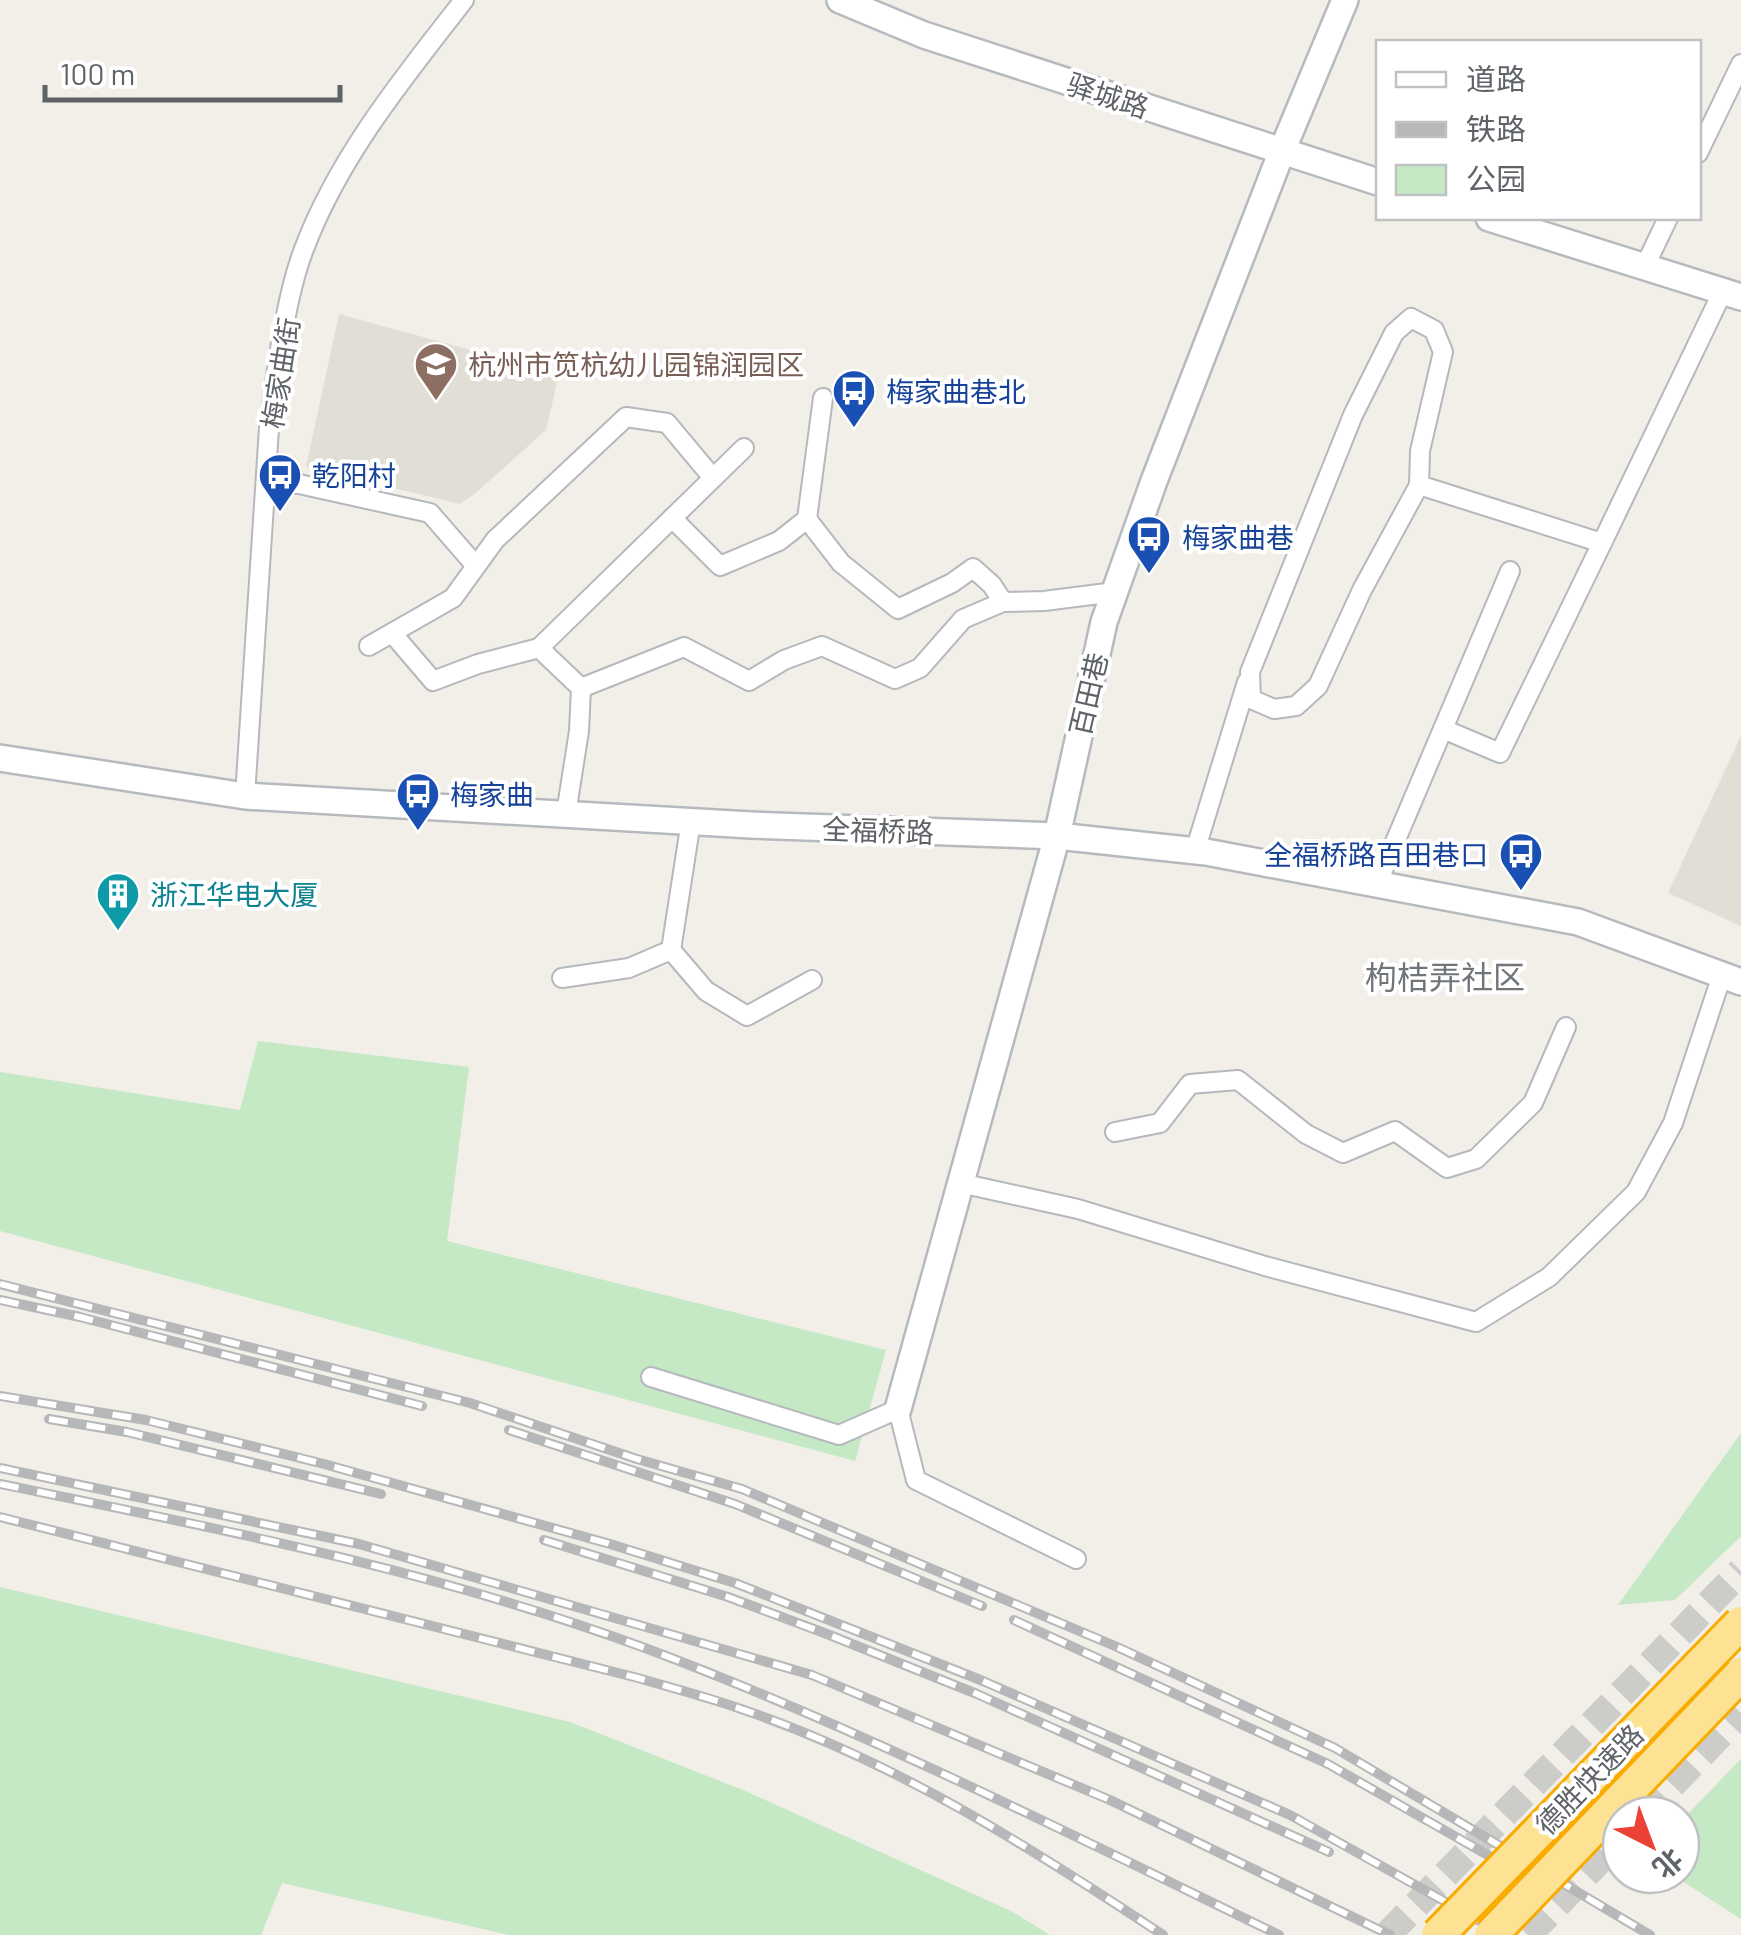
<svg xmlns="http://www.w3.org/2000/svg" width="1741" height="1935" viewBox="0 0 1741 1935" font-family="Barlow,'Noto Sans SC',sans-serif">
<rect width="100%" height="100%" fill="#f1efe8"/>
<g fill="#e1ded6">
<polygon points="339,314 559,374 546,430 477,492 460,504 306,467"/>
<polygon points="1741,736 1741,926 1668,893"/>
</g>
<g fill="#c5e8c5">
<polygon points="258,1041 469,1067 447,1241 886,1350 855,1461 0,1231 0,1072 240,1110"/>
<polygon points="1741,1433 1741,1536 1675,1600 1618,1605"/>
<polygon points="0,1587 570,1722 743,1790 1011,1911 1050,1935 509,1935 282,1883 261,1935 0,1935"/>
<polygon points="1741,1759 1741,1919 1673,1875 1681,1875 1681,1821"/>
</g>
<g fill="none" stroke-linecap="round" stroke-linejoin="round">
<g stroke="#ccccc8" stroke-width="28" stroke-dasharray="28 14" stroke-linecap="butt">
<polyline points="1643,1815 1741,1713"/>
<polyline points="1387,1935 1741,1571"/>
<polyline points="1528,1935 1621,1838"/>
</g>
<g stroke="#b5b8bc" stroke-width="22">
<g id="street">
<polyline points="1698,153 1741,64"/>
<polyline points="1644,268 1668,218"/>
<polyline points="266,483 299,484 430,513 476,566"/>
<polyline points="1419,485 1420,451 1443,352 1434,330 1411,318 1394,333 1353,415 1250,672 1251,699 1274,709 1296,706 1318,686 1362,590 1419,485 1602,543 1722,293"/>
<polyline points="672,518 720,566 779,541 807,519 841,563 898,609 952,583 973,568 992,585 1003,602"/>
<polyline points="807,519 823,398"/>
<polyline points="392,633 433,681 478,664 539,648 744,448"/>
<polyline points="369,646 453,598 495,540 626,417 667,423 713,478"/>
<polyline points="539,648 581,688"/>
<polyline points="1443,729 1500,753 1602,543"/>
<path d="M245,796L269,428C276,375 285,298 304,249C339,156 404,77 464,0"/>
<polyline points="566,814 579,731 581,688 684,647 749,681 784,660 822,646 895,679 920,668 963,619 1003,602 1044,601 1115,592"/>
<polyline points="1195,851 1247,682"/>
<polyline points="1378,882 1510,571"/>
<polyline points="671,950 691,821"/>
<polyline points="562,978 629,968 671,950 706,991 747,1016 812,980"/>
<polyline points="1115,1132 1160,1123 1190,1084 1238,1080 1306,1134 1343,1153 1395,1131 1447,1168 1476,1159 1533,1103 1566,1027"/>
<polyline points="960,1183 1078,1209 1265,1266 1476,1322 1549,1277 1636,1192 1673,1123 1722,975"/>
<polyline points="651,1377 839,1435 898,1409 916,1480 1076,1559"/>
</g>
</g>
<g stroke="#b6babf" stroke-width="30">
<g id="secondary">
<polyline points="840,0 924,35 1378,182"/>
<polyline points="1489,218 1741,297"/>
<polyline points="0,758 245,796 751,825 1057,836 1206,852 1578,922 1741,982"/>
<polyline points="898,1409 1057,836 1104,622 1154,481 1282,151 1345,0"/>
</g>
</g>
<use href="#street" stroke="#fff" stroke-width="18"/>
<use href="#secondary" stroke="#fff" stroke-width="25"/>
<g stroke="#b6b7b8" stroke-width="10">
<g id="rail">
<polyline points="0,1284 470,1403 637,1459 742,1489 1115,1646 1335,1748 1650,1935"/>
<polyline points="0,1300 80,1317 422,1406"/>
<polyline points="0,1396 146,1420 324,1464 610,1544 735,1583 983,1681 1290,1815 1505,1935"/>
<polyline points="49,1419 127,1432 381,1494"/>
<polyline points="509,1430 735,1504 982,1606"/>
<polyline points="0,1468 359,1544 812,1675 1110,1800 1390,1935"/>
<path d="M0,1484C216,1528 437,1571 645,1648C862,1729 1070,1834 1279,1935"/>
<path d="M0,1517L638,1678C672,1688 707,1697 741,1709C893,1760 1030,1847 1163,1935"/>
<polyline points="544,1540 728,1597 827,1634 977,1694 1329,1852"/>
<polyline points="1014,1620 1328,1764 1514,1870"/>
</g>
</g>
<use href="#rail" stroke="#fff" stroke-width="6" stroke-dasharray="19" stroke-linecap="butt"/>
<g stroke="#f9ab00" stroke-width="38" stroke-linecap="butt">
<g id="highway-bridge">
<polyline points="1438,1935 1741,1623"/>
<polyline points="1491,1935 1741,1674"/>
</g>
</g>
<use href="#highway-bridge" stroke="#fde293" stroke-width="32"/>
</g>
<defs>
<g id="school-pin" transform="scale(2.25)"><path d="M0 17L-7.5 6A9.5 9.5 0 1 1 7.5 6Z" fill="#8d6e63" stroke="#fff"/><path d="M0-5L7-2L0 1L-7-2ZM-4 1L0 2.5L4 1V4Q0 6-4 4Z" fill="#fff"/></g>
<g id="bus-pin" transform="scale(2.25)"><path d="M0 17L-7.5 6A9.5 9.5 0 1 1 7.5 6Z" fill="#1a4fb4" stroke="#fff"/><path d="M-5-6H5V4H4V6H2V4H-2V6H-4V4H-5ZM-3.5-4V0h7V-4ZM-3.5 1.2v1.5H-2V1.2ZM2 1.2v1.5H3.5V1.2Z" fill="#fff"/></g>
<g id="building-pin" transform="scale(2.25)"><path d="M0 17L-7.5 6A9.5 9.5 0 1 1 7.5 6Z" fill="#0f9aa8" stroke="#fff"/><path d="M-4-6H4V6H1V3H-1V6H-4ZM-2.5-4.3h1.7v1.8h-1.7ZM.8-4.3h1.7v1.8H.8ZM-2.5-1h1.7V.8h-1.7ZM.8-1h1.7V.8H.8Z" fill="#fff"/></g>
</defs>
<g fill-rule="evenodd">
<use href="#school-pin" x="436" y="364"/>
<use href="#bus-pin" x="854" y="391"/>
<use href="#bus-pin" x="280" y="475"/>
<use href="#bus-pin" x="1149" y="537"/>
<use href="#bus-pin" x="418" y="794"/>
<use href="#bus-pin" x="1521" y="854"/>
<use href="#building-pin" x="118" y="894"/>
</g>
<g text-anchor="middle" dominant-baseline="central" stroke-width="8" stroke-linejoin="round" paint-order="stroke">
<g font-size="28" fill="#5f6368" stroke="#fff">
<text transform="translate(1108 95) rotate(18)">驿城路</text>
<text transform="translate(280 373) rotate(-81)">梅家曲街</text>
<text transform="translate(1088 694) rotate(-77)">百田巷</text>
<text transform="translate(878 830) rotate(2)">全福桥路</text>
<text transform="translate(1589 1779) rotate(-46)">德胜快速路</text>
</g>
<g font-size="28" fill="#785e54" stroke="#fff" text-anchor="start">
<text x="468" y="364">杭州市笕杭幼儿园锦润园区</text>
</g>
<g font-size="28" fill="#164399" stroke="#fff" text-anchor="start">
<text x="886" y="391">梅家曲巷北</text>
<text x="312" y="475">乾阳村</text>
<text x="1182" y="537">梅家曲巷</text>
<text x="450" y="794">梅家曲</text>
<text x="1488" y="854" text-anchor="end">全福桥路百田巷口</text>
</g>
<g font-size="28" fill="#0d838f" stroke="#fff" text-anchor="start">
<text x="150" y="894">浙江华电大厦</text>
</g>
<g font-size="32" fill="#70757a" stroke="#fff">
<text x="1445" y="976">枸桔弄社区</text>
</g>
</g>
<rect x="1376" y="40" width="325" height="180" fill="#ffffff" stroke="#bfc1c3" stroke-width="2.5"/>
<rect x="1396" y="72" width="50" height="15" fill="#ffffff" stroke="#bfc1c3" stroke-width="2.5"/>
<text x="1466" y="90" font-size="30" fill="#5f6368">道路</text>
<rect x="1396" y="122" width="50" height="15" fill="#b6b7b8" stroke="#bfc1c3" stroke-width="2.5"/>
<text x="1466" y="140" font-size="30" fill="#5f6368">铁路</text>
<rect x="1396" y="165" width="50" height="30" fill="#c5e8c5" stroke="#bfc1c3" stroke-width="2.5"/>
<text x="1466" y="190" font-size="30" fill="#5f6368">公园</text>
<g transform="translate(1651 1845) rotate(138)"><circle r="48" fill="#ffffff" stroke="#bfc1c3" stroke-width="2.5"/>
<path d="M0-8L18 38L0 25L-18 38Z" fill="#ea4335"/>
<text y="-15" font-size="28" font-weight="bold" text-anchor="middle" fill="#5f6368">北</text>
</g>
<path d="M45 85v15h295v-15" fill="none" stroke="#5f6368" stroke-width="5"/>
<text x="60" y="85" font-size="30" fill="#5f6368" stroke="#ffffff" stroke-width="8" paint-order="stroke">100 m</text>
</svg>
